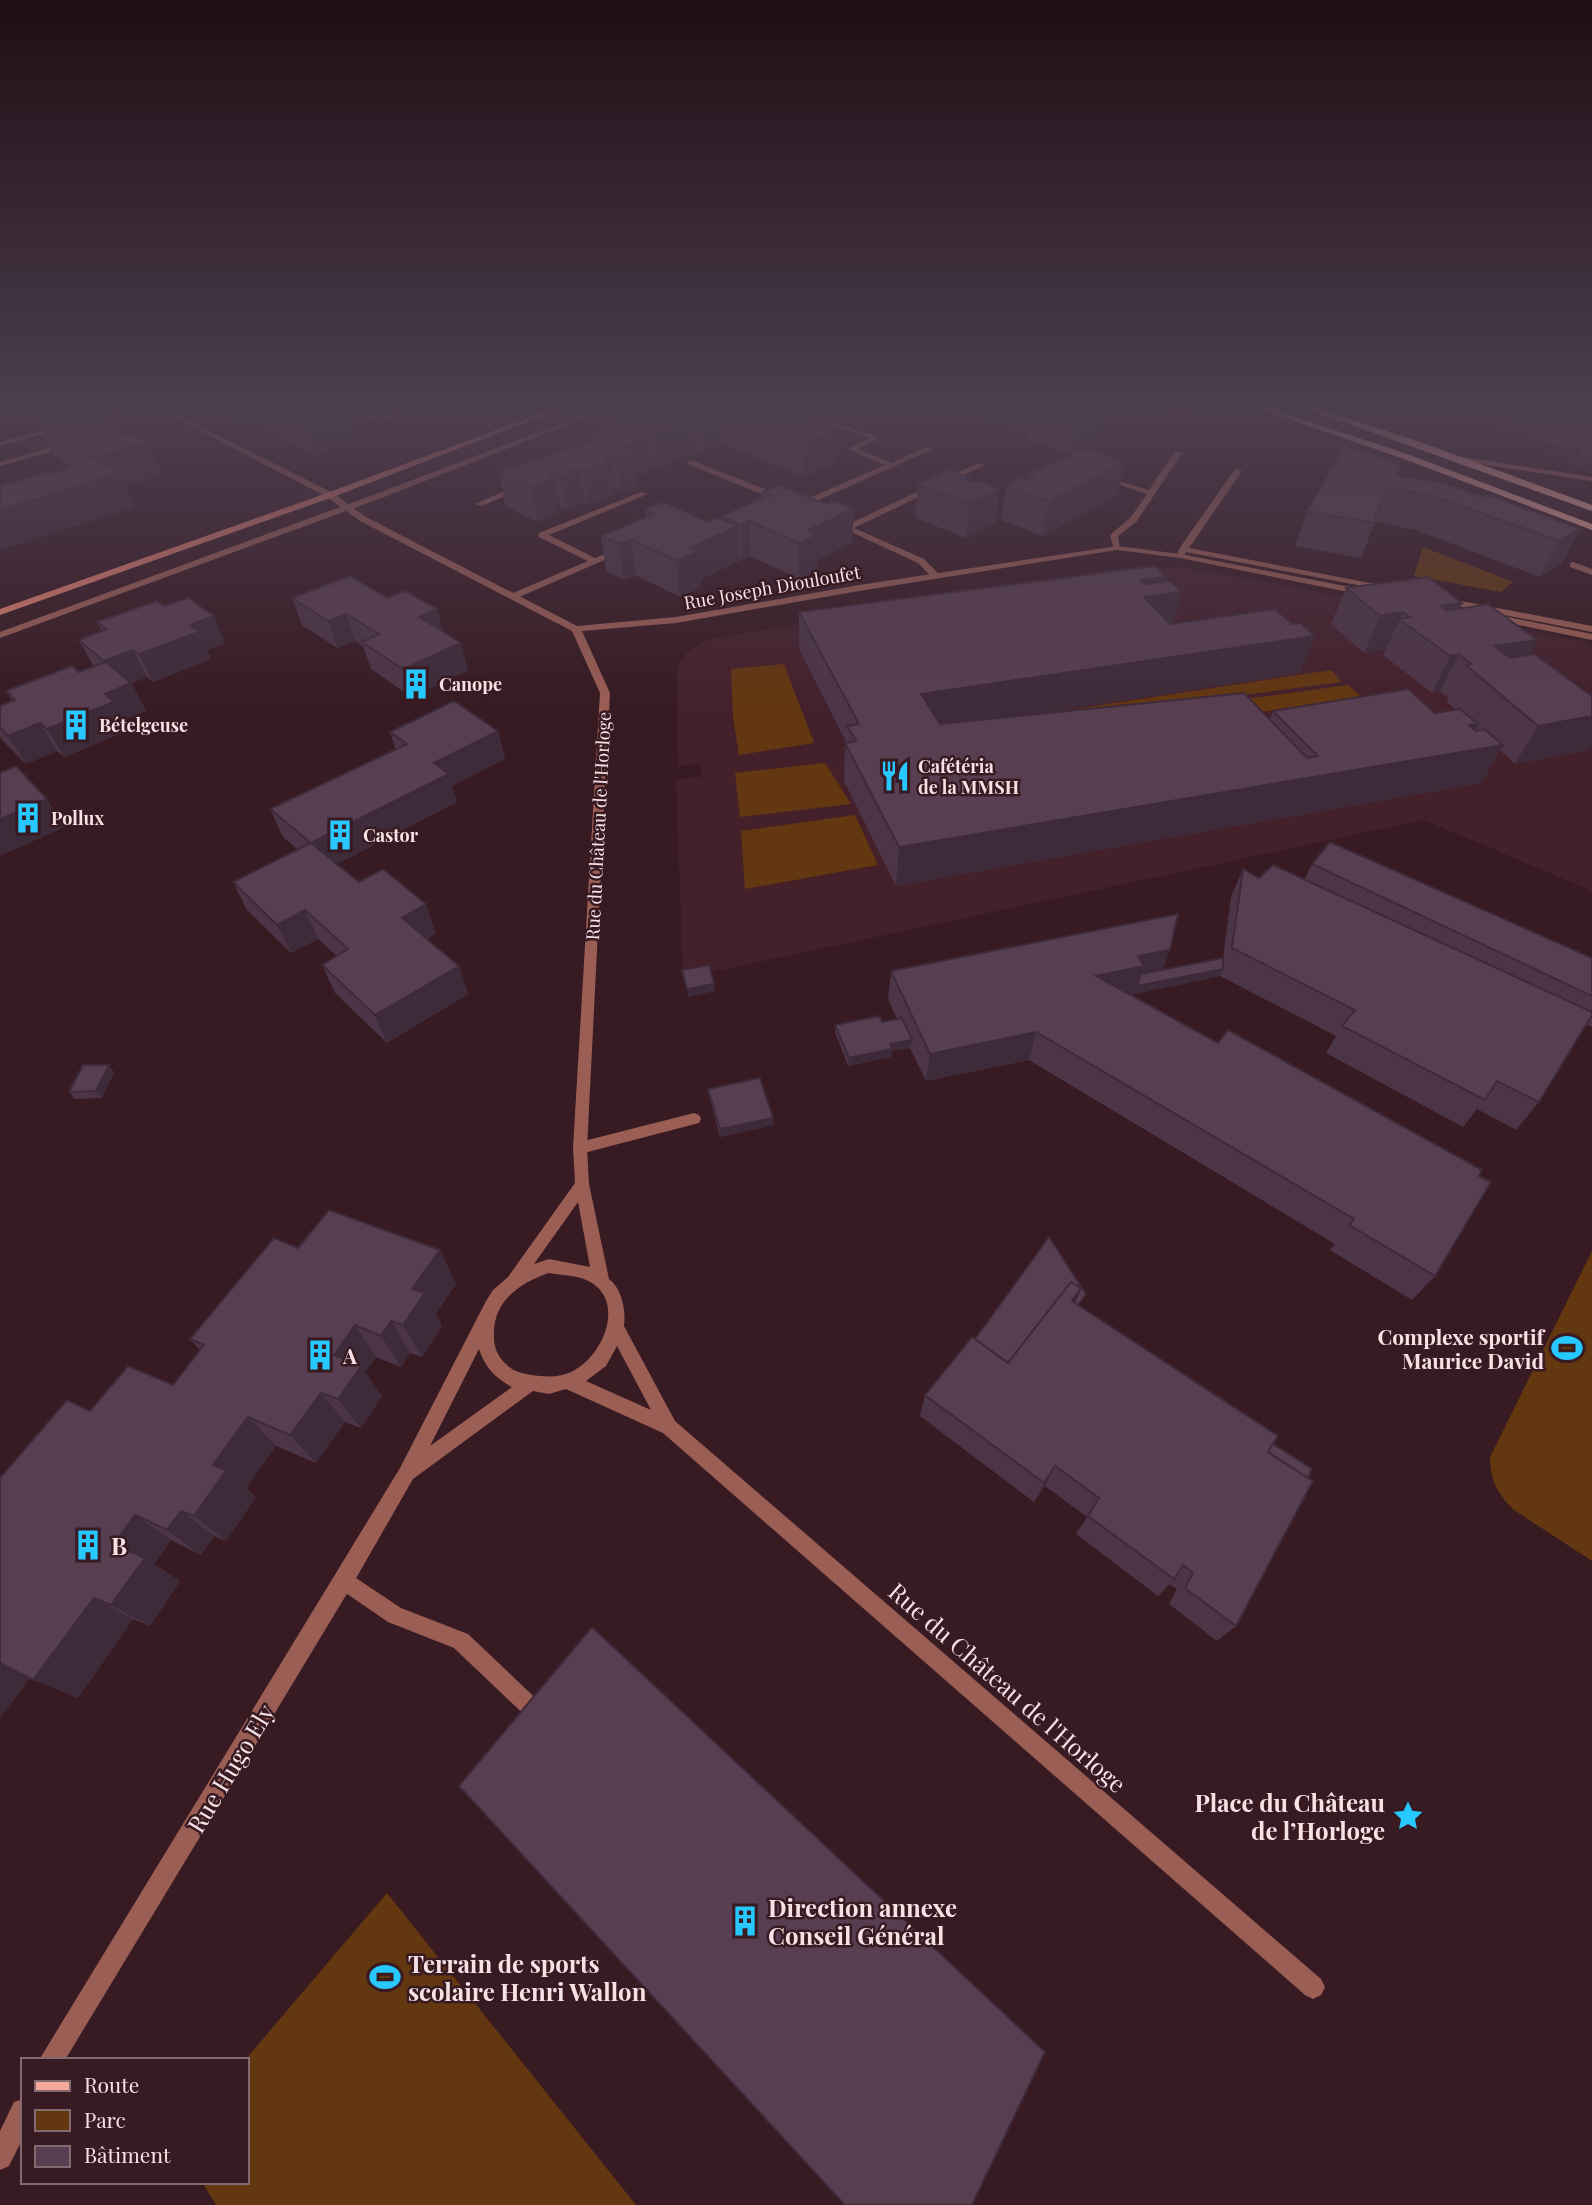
<svg xmlns="http://www.w3.org/2000/svg" width="1592" height="2205" viewBox="0 0 1592 2205" font-family="'Playfair Display',serif">
<rect width="100%" height="100%" fill="#371a22"/>
<g fill="#44202b">
<polygon points="0,404 94,404 0,429"/>
<polygon points="1513,404 1526,404 1592,425 1592,472 1490,434"/>
<polygon points="1182,567 1582,641 1590,645 1592,652 1592,891 1424,820 683,978 676,779 702,777 700,764 678,766 677,672 679,664 686,653 701,643 716,638 1134,568"/>
</g>
<g fill="#63370f">
<polygon points="1120,404 1179,404 1245,424 1180,418"/>
<polygon points="1423,547 1513,582 1501,592 1414,576"/>
<polygon points="784,664 814,743 739,755 733,716 731,669"/>
<polygon points="1331,670 1342,682 947,734 944,729"/>
<polygon points="1348,685 1366,701 957,743 954,739"/>
<polygon points="825,763 851,804 740,817 735,773"/>
<polygon points="855,815 878,865 745,889 741,831"/>
<path d="M1592,1251V1561L1514,1510C1498,1495 1490,1480 1490,1457Z"/>
<polygon points="387,1893 636,2205 216,2205 202,2182 247,2182 247,2060 245,2060"/>
</g>
<g fill="none" stroke-linecap="round" stroke-linejoin="round">
<g fill="#9b5e54" fill-rule="evenodd">
<polygon points="340,404 347,404 377,418 418,404 426,404 377,422"/>
<polygon points="612,404 620,404 387,496 0,638 0,632 381,492"/>
<polygon points="783,405 878,437 878,439 858,449 892,463 926,447 933,449 801,508 795,508 795,504 885,465 848,449 870,438 783,407"/>
<polygon points="69,442 72,446 0,466 0,462"/>
<polygon points="1175,451 1182,453 1137,521 1118,536 1120,550 1114,550 1110,535 1131,517 1147,494 1098,478 1102,476 1149,490"/>
<polygon points="1456,456 1592,477 1592,481 1453,460"/>
<polygon points="691,460 782,496 783,498 776,500 688,464 687,462"/>
<polygon points="978,463 985,465 854,528 924,559 939,574 939,578 933,578 918,563 832,523 836,521 847,525"/>
<polygon points="1235,469 1242,471 1189,548 1380,585 1383,586 1383,590 1186,552 1183,557 1177,557 1179,549"/>
<polygon points="516,486 523,488 482,506 475,504"/>
<polygon points="641,492 648,494 549,535 595,558 620,548 624,550 623,552 519,597 513,597 513,593 588,561 539,537 539,533"/>
<polygon points="1573,562 1592,569 1592,575 1570,567 1570,563"/>
<polygon points="1445,598 1592,626 1592,632 1442,603 1441,601"/>
<polygon points="694,1113 699,1115 701,1119 699,1123 580,1154 575,1152 573,1148 575,1144 580,1142"/>
<polygon points="344,1570 401,1608 468,1634 547,1709 550,1716 547,1723 540,1726 533,1723 454,1648 388,1622 337,1587 334,1580 337,1573"/>
</g>
<g fill="#9b5e54" fill-rule="evenodd">
<path d="M147,404H156L333,493L366,517L577,626L676,617L859,585L1117,546L1180,554L1366,590L1367,592L1363,595L1180,558L1117,550L859,591L676,623L582,631L610,693L587,1148L589,1184L609,1279C622,1289 626,1310 624,1326L675,1421L1321,1979L1325,1987L1321,1995L1313,1999L1305,1995L663,1433L566,1389L549,1394L533,1391L413,1479L351,1587L65,2060H39L400,1468L486,1301L493,1290L508,1277L575,1183L573,1148L600,693L572,631L360,521L327,497L152,406L86,423L83,421ZM578,1202L590,1267L549,1259L534,1264ZM549,1273C559,1275 571,1275 581,1278C628,1293 607,1353 573,1371C560,1378 545,1377 531,1375C522,1373 514,1372 507,1365C498,1357 494,1348 494,1337C492,1302 519,1283 549,1273ZM617,1346L651,1410L586,1381L606,1366ZM479,1349C485,1367 495,1378 512,1387L430,1446Z"/>
<polygon points="60,426 62,429 0,446 0,442"/>
<polygon points="1493,614 1592,634 1592,640 1490,619 1490,615"/>
<polygon points="23,2099 23,2138 9,2166 0,2170 0,2131 14,2102"/>
</g>
<polygon fill="#df7e6d" fill-rule="evenodd" points="566,404 574,404 333,497 0,615 0,609 327,493"/>
<g fill="#f5a99b" fill-rule="evenodd">
<polygon points="1245,404 1256,404 1410,455 1592,524 1592,530 1404,459"/>
<polygon points="1293,404 1304,404 1423,443 1592,505 1592,511"/>
</g>
</g>
<g fill="#4c3546">
<polygon points="0,404 32,404 24,416 0,417"/>
<polygon points="215,404 329,404 330,405 346,410 355,442 314,455 256,423 245,426 218,412"/>
<polygon points="675,404 769,405 769,407 812,421 812,425 838,431 837,463 804,477 722,444 701,451 694,449 693,450 694,454 657,468 651,466 649,467 649,471 636,476 637,486 621,492 616,490 613,491 614,495 588,505 584,503 566,510 560,507 557,508 558,513 537,522 505,505 499,472 592,442 591,433"/>
<polygon points="870,404 938,404 938,406 903,420 870,408"/>
<polygon points="942,404 1078,404 1105,409 1099,441 1084,448 1125,462 1118,495 1043,536 1001,520 1006,486 1028,480 1029,474 1068,460 1070,454 1027,440 1027,434 942,406"/>
<polygon points="1429,404 1463,404 1447,410"/>
<polygon points="100,416 128,437 147,442 161,475 124,486 134,507 0,550 0,486 48,475 69,469 68,466 69,465 53,454 37,421"/>
<polygon points="1511,416 1592,420 1592,459 1578,455 1582,447 1578,446 1569,450 1505,429"/>
<polygon points="1396,476 1580,529 1561,564 1540,577 1416,530 1375,522 1361,558 1295,546 1307,511"/>
<polygon points="969,482 973,483 996,523 966,538 915,518 918,484"/>
<polygon points="778,485 852,543 818,560 818,570 799,579 750,556 742,560 739,558 739,561 701,579 701,587 680,597 635,575 624,580 606,571 601,536 646,517 645,510 708,522 722,519 722,516 762,498 762,492"/>
<polygon points="1166,577 1165,581 1173,623 1292,624 1315,636 1300,673 1021,716 1270,720 1273,711 1435,713 1455,710 1447,702 1449,699 1440,691 1432,693 1383,655 1386,649 1364,653 1331,624 1346,588 1459,609 1529,654 1590,750 1515,764 1500,750 1481,783 896,886 844,781 845,743 846,742 799,649 799,612"/>
<polygon points="292,598 443,632 461,643 468,670 411,697 371,669 363,646 355,641 337,648 302,625"/>
<polygon points="164,606 225,643 207,650 211,659 153,682 147,677 131,683 146,711 124,720 129,730 64,757 57,751 26,764 2,740 0,736 0,706 12,701 6,691 79,672 94,667 79,640 102,631 97,622"/>
<polygon points="498,731 505,759 452,786 457,802 337,864 359,882 436,933 427,939 459,966 468,994 387,1043 335,993 322,965 337,956 318,939 291,953 247,910 233,882 297,849 283,837 270,809 396,750 390,732"/>
<polygon points="1312,864 1592,958 1592,1027 1586,1024 1539,1102 1516,1130 1477,1109 1463,1127 1326,1053 1336,1036 1220,976 1130,995 1435,1276 1412,1300 1330,1250 1335,1244 1029,1060 926,1081 910,1048 892,1051 891,1057 848,1066 835,1032 835,1025 882,1022 897,1019 888,999 891,971 1163,970 1223,958 1231,897 1243,869 1259,878 1304,880"/>
<polygon points="114,1072 102,1098 75,1099 69,1092"/>
<polygon points="708,1089 774,1125 720,1137 709,1096"/>
<polygon points="298,1248 440,1250 456,1284 436,1313 442,1326 422,1357 410,1353 401,1367 376,1357 365,1372 382,1396 361,1428 345,1422 316,1463 276,1446 246,1488 256,1497 226,1541 214,1536 201,1555 171,1540 154,1564 180,1581 150,1626 133,1619 78,1698 30,1678 90,1411 173,1385 200,1350 190,1339"/>
<polygon points="1081,1307 1273,1444 1236,1626 1217,1641 1169,1604 1177,1589 1170,1584 1158,1596 1076,1534 1087,1517 1045,1486 1034,1502 920,1416 925,1395 975,1339"/>
</g>
<g fill="#3e2b39">
<polygon points="18,404 32,404 24,416"/>
<polygon points="237,404 249,404 256,423 245,426"/>
<polygon points="322,404 329,404 332,414 346,410 355,442 314,455 303,422"/>
<polygon points="905,404 938,404 938,406 903,420"/>
<polygon points="1450,404 1463,404 1447,410"/>
<polygon points="1105,409 1099,441 1071,455 1077,422"/>
<polygon points="720,411 722,444 701,451 699,419"/>
<polygon points="692,417 694,449 693,450 694,454 657,468 654,435"/>
<polygon points="812,421 812,441 838,431 837,463 804,477 805,444 807,423"/>
<polygon points="125,429 132,446 147,442 161,475 124,486 134,507 0,550 0,510 93,458 118,431"/>
<polygon points="648,433 651,466 649,467 649,471 636,476 637,486 621,492 617,459 622,447 640,436"/>
<polygon points="1584,433 1578,446 1569,450 1576,437"/>
<polygon points="612,457 616,490 613,491 614,495 588,505 584,471 605,459"/>
<polygon points="1125,462 1118,495 1043,536 1049,501"/>
<polygon points="579,469 584,503 566,510 560,476"/>
<polygon points="555,474 560,507 557,508 558,513 537,522 531,487 547,476"/>
<polygon points="1000,489 996,523 966,538 970,503"/>
<polygon points="854,509 852,543 818,560 818,570 799,579 799,543 808,530"/>
<polygon points="749,521 750,556 742,560 741,525"/>
<polygon points="738,526 739,561 701,579 701,587 680,597 677,561 690,548"/>
<polygon points="1580,529 1561,564 1540,577 1559,541"/>
<polygon points="631,539 635,575 624,580 619,544"/>
<polygon points="1166,577 1162,595 1182,592 1171,628 1135,633 1141,580"/>
<polygon points="1462,603 1445,639 1441,606"/>
<polygon points="437,609 444,636 419,617"/>
<polygon points="1403,612 1386,649 1364,653 1380,616"/>
<polygon points="346,614 355,641 337,648 328,621"/>
<polygon points="214,616 225,643 207,650 211,659 153,682 139,654 190,625"/>
<polygon points="1315,636 1300,673 918,732 921,694"/>
<polygon points="1537,640 1517,677 1494,646"/>
<polygon points="461,643 468,670 411,697 403,669"/>
<polygon points="133,650 147,677 127,685 131,683 146,711 124,720 129,730 64,757 47,729 105,694 119,688 104,661"/>
<polygon points="1459,654 1440,691 1432,693 1450,656"/>
<polygon points="1592,716 1592,746 1590,750 1515,764 1538,726"/>
<polygon points="40,723 57,751 26,764 8,736"/>
<polygon points="1478,724 1463,751 1503,745 1481,783 896,886 899,847"/>
<polygon points="498,731 505,759 452,786 457,802 323,871 311,843 434,763"/>
<polygon points="47,799 65,827 0,856 0,819"/>
<polygon points="426,904 436,933 413,947 402,918"/>
<polygon points="305,910 318,939 291,953 277,925"/>
<polygon points="1170,950 1160,978 1223,969 1220,976 1088,1004 1096,976 1138,956"/>
<polygon points="459,966 468,994 387,1043 375,1015"/>
<polygon points="714,984 715,991 688,997 687,989"/>
<polygon points="1036,1032 1029,1060 926,1081 930,1054"/>
<polygon points="912,1040 911,1047 892,1051 891,1057 848,1066 849,1058 890,1044"/>
<polygon points="109,1065 114,1072 102,1098 96,1091"/>
<polygon points="773,1118 774,1125 720,1137 720,1129"/>
<polygon points="440,1250 456,1284 436,1313 442,1326 422,1357 403,1325 412,1289"/>
<polygon points="391,1321 410,1353 401,1367 381,1336"/>
<polygon points="355,1325 376,1357 365,1372 382,1396 361,1428 338,1399 334,1355"/>
<polygon points="321,1393 345,1422 316,1463 290,1435"/>
<polygon points="248,1417 276,1446 246,1488 256,1497 226,1541 194,1516 213,1465"/>
<polygon points="1055,1466 1045,1486 1034,1502 1044,1483"/>
<polygon points="181,1511 214,1536 201,1555 167,1530"/>
<polygon points="135,1515 171,1540 154,1564 180,1581 150,1626 111,1605 114,1544"/>
<polygon points="94,1598 133,1619 78,1698 33,1680"/>
<polygon points="0,1661 33,1674 0,1718"/>
</g>
<g fill="#583e51" stroke="#3e2b39" stroke-width="2">
<polygon points="268,404 323,404 327,406 334,404 346,410 303,422"/>
<polygon points="675,404 765,404 769,405 764,407 774,407 812,421 807,423 814,425 819,424 838,431 805,444 720,411 699,419 692,417 685,419 691,422 654,435 648,433 640,436 646,438 622,447 634,452 617,459 612,457 605,459 610,461 584,471 579,469 560,476 555,474 547,476 553,479 531,487 499,472 602,439 591,433"/>
<polygon points="1040,404 1078,404 1082,405 1087,404 1105,409 1077,422 1031,408"/>
<polygon points="1544,404 1592,420 1592,436 1584,433 1576,437 1511,416"/>
<polygon points="89,407 99,413 91,415 96,418 103,416 125,429 118,431 127,437 134,435 147,442 93,458 37,421"/>
<polygon points="1592,439 1592,444 1585,442"/>
<polygon points="1345,446 1400,465 1396,476 1442,483 1482,497 1487,495 1580,529 1559,541 1431,495 1386,488 1374,523 1307,511"/>
<polygon points="1083,448 1125,462 1049,501 1006,486 1022,478 1028,480 1035,477 1029,474 1063,458 1069,460 1075,457 1069,455"/>
<polygon points="93,458 119,473 0,510 0,486 45,473 48,475 72,468 68,466"/>
<polygon points="949,470 970,478 965,480 973,483 978,481 1000,489 970,503 918,484"/>
<polygon points="778,485 826,504 834,501 854,509 808,530 818,535 799,543 749,521 741,525 722,516 770,495 762,492"/>
<polygon points="663,502 708,522 719,518 738,526 690,548 699,551 677,561 631,539 619,544 601,536 654,514 645,510"/>
<polygon points="1155,566 1166,577 1141,580 1145,584 1170,581 1182,592 1144,597 1170,624 1275,609 1292,624 1301,623 1315,636 921,694 940,724 1244,693 1307,758 1318,756 1273,711 1408,689 1435,713 1460,709 1478,724 1469,725 1476,731 1484,729 1503,745 899,847 845,743 856,741 847,726 859,724 799,612"/>
<polygon points="350,576 387,598 405,591 437,609 419,617 461,643 403,669 362,642 379,634 346,614 328,621 292,598"/>
<polygon points="1428,577 1462,603 1441,606 1447,611 1488,604 1537,640 1494,646 1510,658 1534,654 1592,696 1592,716 1538,726 1466,665 1471,664 1459,654 1450,656 1399,619 1410,617 1403,612 1380,616 1346,588"/>
<polygon points="188,598 214,616 190,625 199,632 139,654 133,650 104,661 79,640 107,629 97,622 157,601 164,606"/>
<polygon points="106,662 131,683 105,694 114,702 47,729 40,723 8,736 0,727 0,706 15,700 6,691 72,666 79,672"/>
<polygon points="454,701 498,731 434,763 449,774 311,843 359,882 383,869 426,904 402,918 459,966 375,1015 322,965 348,949 305,910 277,925 233,882 311,843 270,809 407,744 390,732"/>
<polygon points="16,766 47,799 0,819 0,773"/>
<polygon points="1330,842 1592,958 1592,996 1312,864"/>
<polygon points="1273,865 1592,1012 1592,1015 1539,1102 1497,1081 1485,1100 1342,1026 1355,1010 1232,948 1243,869 1259,878"/>
<polygon points="1178,914 1170,950 1138,956 1144,966 1096,976 1218,1043 1228,1030 1482,1170 1479,1176 1491,1182 1435,1276 1349,1225 1354,1219 1036,1032 930,1054 891,971"/>
<polygon points="1223,958 1223,969 1137,986 1141,974"/>
<polygon points="709,965 714,984 687,989 682,970"/>
<polygon points="879,1016 882,1022 902,1018 912,1040 890,1044 892,1049 849,1058 835,1025"/>
<polygon points="83,1065 109,1065 96,1091 69,1092"/>
<polygon points="760,1078 773,1118 720,1129 708,1089"/>
<polygon points="329,1210 440,1250 412,1289 425,1293 403,1325 391,1321 381,1336 355,1325 334,1355 361,1366 338,1399 321,1393 290,1435 248,1417 213,1465 226,1470 194,1516 181,1511 167,1530 135,1515 114,1544 145,1558 111,1605 94,1598 33,1680 0,1663 0,1478 67,1400 90,1411 128,1366 173,1385 204,1345 190,1339 274,1238 298,1248"/>
<polygon points="1049,1237 1086,1294 1078,1305 1074,1303 1081,1288 1071,1282 1008,1363 975,1339"/>
<polygon points="1071,1282 1081,1288 1072,1301 1278,1436 1268,1452 1313,1481 1236,1626 1185,1588 1193,1573 1183,1565 1174,1579 1088,1516 1099,1498 1055,1466 1044,1483 925,1395 972,1337 1008,1363"/>
<polygon points="1273,1444 1312,1469 1308,1478 1268,1452"/>
<polygon points="592,1627 1045,2052 972,2205 845,2205 459,1786"/>
</g>
<linearGradient id="sky" x2="0" y2="1"><stop stop-color="#1e0e13"/><stop offset="0.57" stop-color="#4d3e4f"/><stop offset="1" stop-color="#4d3e4f" stop-opacity="0"/></linearGradient>
<rect width="1592" height="712" fill="url(#sky)"/>
<defs>
<g id="building-bare" transform="scale(2.415)"><path d="M-4-6H4V6H1V3H-1V6H-4ZM-2.5-4.3h1.7v1.8h-1.7ZM.8-4.3h1.7v1.8H.8ZM-2.5-1h1.7V.8h-1.7ZM.8-1h1.7V.8H.8Z" fill="#27c8ff" stroke="#371a22" stroke-width="2.5" paint-order="stroke"/></g>
<g id="restaurant-bare" transform="scale(2.415)"><path d="M-5-6h1v4h1v-4h1v4h1v-4h1v5L-1.5 .5V6h-2V.5L-5-1ZM5-6V6H3V1.5H1.5Q1.5-4 5-6Z" fill="#27c8ff" stroke="#371a22" stroke-width="2.5" paint-order="stroke"/></g>
<g id="stadium-bare" transform="scale(2.415)"><path d="M0-5a6.5 5 0 1 0 0 10a6.5 5 0 1 0 0-10ZM-3.5-1.8h7v3.6h-7Z" fill="#27c8ff" stroke="#371a22" stroke-width="2.5" paint-order="stroke"/></g>
<g id="sight-bare" transform="scale(2.415)"><path d="M0-6L1.8-2.2L6-1.7L2.9 1.2L3.7 5.4L0 3.3L-3.7 5.4L-2.9 1.2L-6-1.7L-1.8-2.2Z" fill="#27c8ff" stroke="#371a22" stroke-width="2.5" paint-order="stroke"/></g>
</defs>
<g fill-rule="evenodd">
<use href="#building-bare" x="416" y="684"/>
<use href="#building-bare" x="76" y="725"/>
<use href="#restaurant-bare" x="895" y="776"/>
<use href="#building-bare" x="28" y="818"/>
<use href="#building-bare" x="340" y="835"/>
<use href="#stadium-bare" x="1567" y="1348"/>
<use href="#building-bare" x="320" y="1355"/>
<use href="#building-bare" x="88" y="1545"/>
<use href="#sight-bare" x="1408" y="1816"/>
<use href="#building-bare" x="745" y="1921"/>
<use href="#stadium-bare" x="385" y="1977"/>
</g>
<g text-anchor="middle" dominant-baseline="central" stroke-width="5" stroke-linejoin="round" paint-order="stroke">
<g font-size="18" fill="#f6e1e5" stroke="#371a22">
<text transform="translate(772 587) rotate(-10)">Rue Joseph Diouloufet</text>
<text transform="translate(598 826) rotate(-87)">Rue du Château de l'Horloge</text>
</g>
<g font-size="18" font-weight="bold" fill="#f6e1e5" stroke="#371a22" text-anchor="start">
<text x="439" y="684">Canope</text>
<text x="99" y="725">Bételgeuse</text>
<text x="918" y="766">Cafétéria<tspan x="918" dy="21">de la MMSH</tspan></text>
<text x="51" y="818">Pollux</text>
<text x="363" y="835">Castor</text>
</g>
<g font-size="21" font-weight="bold" fill="#f6e1e5" stroke="#371a22" text-anchor="end">
<text x="1544" y="1336">Complexe sportif<tspan x="1544" dy="24">Maurice David</tspan></text>
<text x="343" y="1355" text-anchor="start">A</text>
</g>
<g font-size="24" font-weight="bold" fill="#f6e1e5" stroke="#371a22" text-anchor="start">
<text x="111" y="1545">B</text>
<text x="1385" y="1802" text-anchor="end">Place du Château<tspan x="1385" dy="28">de l’Horloge</tspan></text>
<text x="768" y="1907">Direction annexe<tspan x="768" dy="28">Conseil Général</tspan></text>
<text x="408" y="1963">Terrain de sports<tspan x="408" dy="28">scolaire Henri Wallon</tspan></text>
</g>
<g font-size="24" fill="#f6e1e5" stroke="#371a22">
<text transform="translate(1008 1687) rotate(41)">Rue du Château de l'Horloge</text>
<text transform="translate(230 1768) rotate(-59)">Rue Hugo Ely</text>
</g>
</g>
<rect x="21" y="2058" width="228" height="126" fill="#371a22" stroke="#836a70" stroke-width="2"/>
<rect x="35" y="2081" width="35" height="10" fill="#f5a99b" stroke="#836a70" stroke-width="2"/>
<text x="84" y="2093" font-size="21" fill="#f6e1e5">Route</text>
<rect x="35" y="2110" width="35" height="21" fill="#63370f" stroke="#836a70" stroke-width="2"/>
<text x="84" y="2128" font-size="21" fill="#f6e1e5">Parc</text>
<rect x="35" y="2146" width="35" height="21" fill="#583e51" stroke="#836a70" stroke-width="2"/>
<text x="84" y="2163" font-size="21" fill="#f6e1e5">Bâtiment</text>
</svg>
